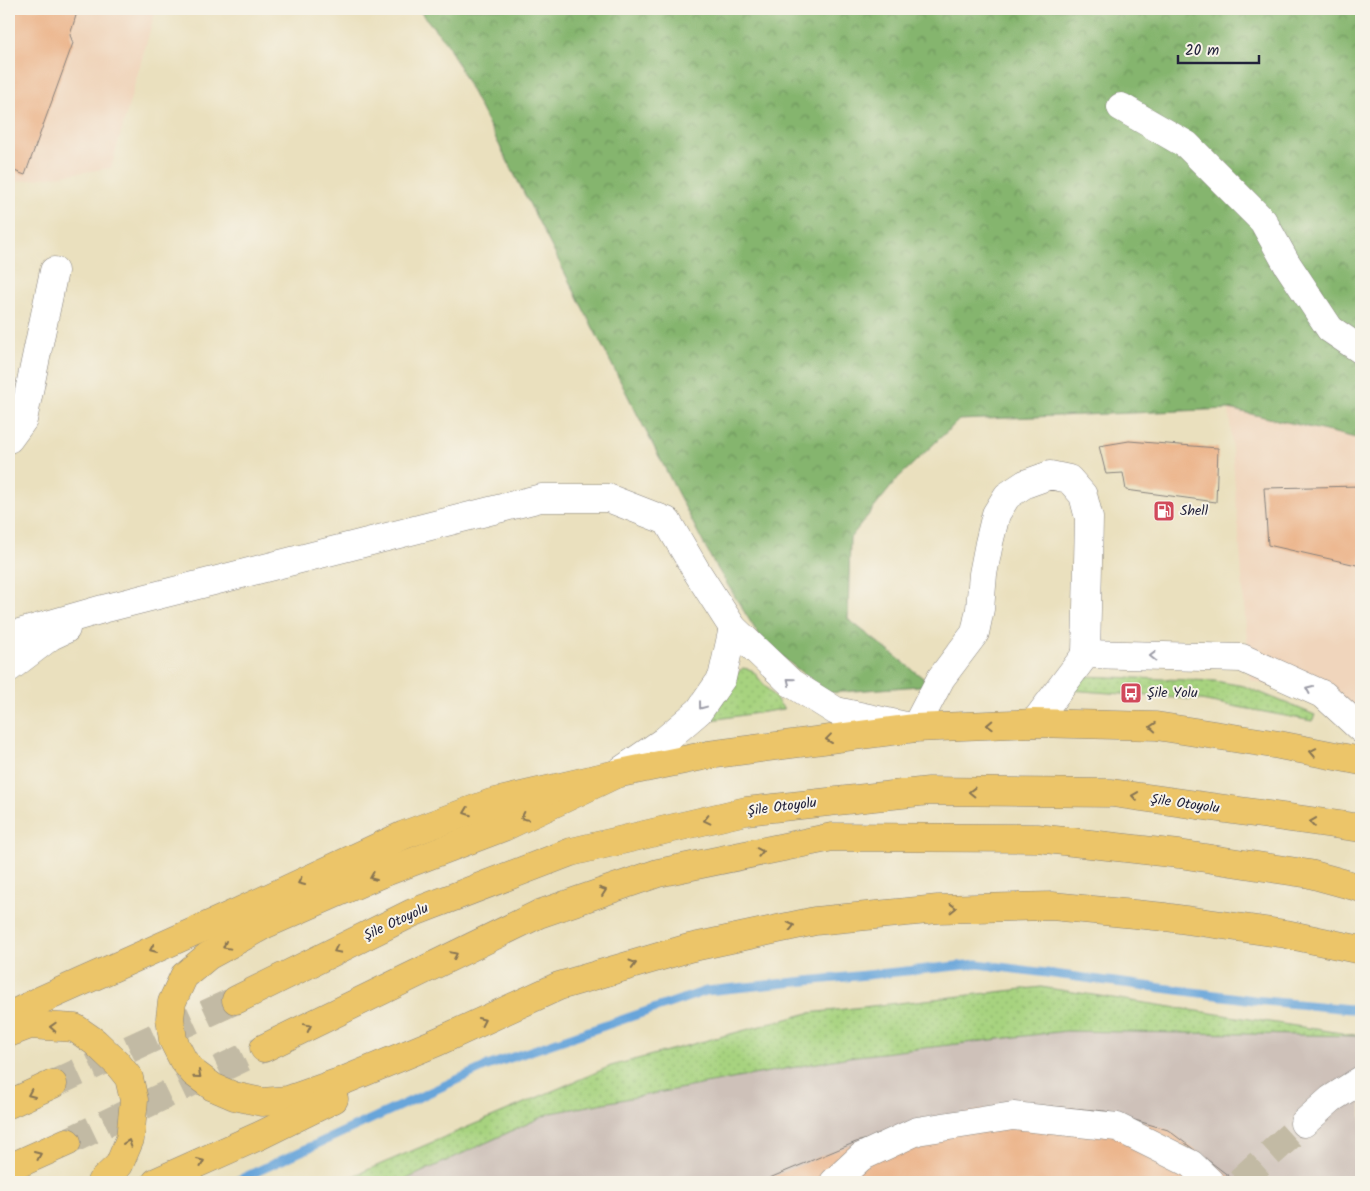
<svg xmlns="http://www.w3.org/2000/svg" width="1370" height="1191" viewBox="0 0 1370 1191" font-family="Kalam,sans-serif">
<defs>
<pattern id="grass-dots" width="8" height="8" patternUnits="userSpaceOnUse" patternTransform="scale(1.25)"><rect width="8" height="8" fill="#a7d37f"/><path d="M2 2h.1M6 6h.1" fill="none" stroke="#8fb56f" stroke-width="1.8" stroke-linecap="round"/></pattern>
<pattern id="forest-crowns" width="20" height="18" patternUnits="userSpaceOnUse" patternTransform="scale(1.25)"><rect width="20" height="18" fill="#85b56e"/><path d="M2 6a3 3 0 1 1 6 0M12 15a3 3 0 1 1 6 0" fill="none" stroke="#6c935c"/></pattern>
</defs>
<rect width="100%" height="100%" fill="#f7f3e8"/>
<filter id="ink" filterUnits="userSpaceOnUse"><feTurbulence type="fractalNoise" baseFrequency=".02" numOctaves="2"/><feDisplacementMap in="SourceGraphic" scale="10" xChannelSelector="R" yChannelSelector="G"/><feConvolveMatrix kernelMatrix="1 2 1 2 8 2 1 2 1" color-interpolation-filters="sRGB"/></filter>
<filter id="wash" filterUnits="userSpaceOnUse"><feTurbulence type="fractalNoise" baseFrequency=".0096" numOctaves="4" result="noise"/><feDisplacementMap in="SourceGraphic" scale="20" xChannelSelector="R" yChannelSelector="G"/><feGaussianBlur stdDeviation="1.12" result="paint"/><feColorMatrix in="noise" values="0 0 0 0 0 0 0 0 0 0 0 0 0 0 0 0 0 1.4 0 .05"/><feComposite in="paint" operator="in"/></filter>
<g filter="url(#wash)">
<rect width="100%" height="100%" fill="#eae0be"/>
<g fill="#f0d5bc">
<polygon points="9,9 156,9 111,168 9,183"/>
<polygon points="1229,409 1361,439 1361,710 1250,680"/>
</g>
<polygon fill="#cec1b9" points="1066,1031 1361,1036 1361,1182 400,1182 551,1113 849,1057"/>
<g fill="url(#grass-dots)" stroke="#647a5d">
<polygon points="743,668 752,670 784,709 711,720 727,692 736,674"/>
<polygon points="1083,676 1215,681 1244,686 1315,715 1312,721 1201,700 1070,690"/>
<polygon points="1041,987 1361,1036 1066,1031 849,1057 551,1113 400,1182 339,1182 611,1066 809,1013"/>
</g>
<polygon fill="url(#forest-crowns)" stroke="#546c54" points="418,9 1361,9 1361,439 1229,409 959,420 898,478 850,538 848,619 932,685 828,693 763,642 711,558 448,45"/>
<g fill="none" stroke-linecap="round" stroke-linejoin="round">
<polyline stroke="#68a5da" stroke-width="9" points="234,1182 487,1066 706,991 977,964 1254,1000 1361,1010"/>
</g>
<g id="blocks">
<g fill="#ecb68d">
<polygon points="9,9 78,9 70,35 73,43 25,175 9,169"/>
<polygon points="1129,441 1218,448 1216,502 1126,490 1123,473 1106,474 1099,446"/>
<polygon points="1361,486 1361,566 1268,545 1264,488"/>
<polygon points="1038,1105 1105,1111 1168,1130 1229,1176 1235,1182 760,1182 856,1142 977,1111"/>
</g>
</g>
</g>
<g filter="url(#ink)">
<use href="#blocks" fill-opacity="0" stroke="#86817c" stroke-width="1"/>
<g fill="none" stroke-linecap="round" stroke-linejoin="round">
<polyline stroke="#c2baa4" stroke-width="28" stroke-dasharray="28 14" stroke-linecap="butt" points="1239,1182 1304,1123"/>
<g stroke="#c2baa4" stroke-width="28" stroke-dasharray="28 14" stroke-linecap="butt">
<polyline points="53,1084 236,1000"/>
<polyline points="67,1142 264,1048"/>
</g>
<g stroke="#86817c" stroke-width="29">
<g id="minor">
<polyline points="1121,107 1187,145 1263,221 1287,264 1330,329 1361,350"/>
<polyline points="9,439 23,420 54,271"/>
<polyline points="9,636 103,609 541,498 608,498 667,521 697,572 733,628"/>
<polyline points="9,668 51,636 66,629"/>
<polyline points="1034,723 1086,654 1242,658 1324,695 1361,729"/>
<polyline points="616,774 664,741 699,711 722,678 733,628 791,683 836,711 915,728 941,678 975,633 980,609 983,574 989,543 996,514 1007,496 1025,484 1050,475 1069,479 1083,495 1089,518 1086,654"/>
<polyline points="1304,1123 1331,1099 1361,1080"/>
<polyline points="834,1182 861,1157 917,1131 1013,1116 1117,1127 1191,1164 1210,1182"/>
</g>
</g>
<g stroke="#86817c" stroke-width="29">
<g id="major">
<polyline points="1361,761 1279,745 1156,726 1034,723 915,728 708,755 616,774 504,827 378,875 264,925 239,939 208,956 184,976 172,1002 170,1018 173,1040 183,1060 194,1073 213,1087 234,1096 262,1102 288,1100 345,1080 437,1042 559,986 689,948 815,921 938,909 1052,906 1165,917 1286,934 1361,950"/>
<polyline points="156,1182 261,1135 334,1099"/>
</g>
</g>
<g stroke="#86817c" stroke-width="29">
<g id="highway">
<polyline points="236,1000 412,913 571,852 746,811 929,791 1112,793 1361,828"/>
<polyline points="9,1016 41,1000 238,912 404,835 491,803 616,774"/>
<polyline points="9,1033 30,1025 75,1028 95,1042 117,1063 129,1078 134,1100 130,1139 119,1165 101,1182"/>
<polyline points="264,1048 539,914 658,873 832,837 1037,838 1179,854 1310,874 1361,888"/>
<polyline points="9,1104 53,1084"/>
<polyline points="9,1168 67,1142"/>
</g>
</g>
<use href="#minor" stroke="#fff" stroke-width="28"/>
<use href="#major" stroke="#ecc569" stroke-width="28"/>
<use href="#highway" stroke="#ecc569" stroke-width="28"/>
</g>
<defs><path id="oneway-chevron" d="M-2-3.5L2.5 0L-2 3.5" fill="none" stroke-width="1.6" stroke-linecap="round" stroke-linejoin="round" transform="scale(1.25)"/></defs>
<g stroke="#9c9ca7">
<use href="#oneway-chevron" transform="translate(1153 656) rotate(-179)"/>
<use href="#oneway-chevron" transform="translate(790 681) rotate(-141)"/>
<use href="#oneway-chevron" transform="translate(1309 689) rotate(-156)"/>
<use href="#oneway-chevron" transform="translate(702 706) rotate(127)"/>
</g>
<g stroke="#877452">
<use href="#oneway-chevron" transform="translate(990 725) rotate(178)"/>
<use href="#oneway-chevron" transform="translate(1153 727) rotate(-176)"/>
<use href="#oneway-chevron" transform="translate(829 739) rotate(173)"/>
<use href="#oneway-chevron" transform="translate(1313 752) rotate(-169)"/>
<use href="#oneway-chevron" transform="translate(972 792) rotate(-179)"/>
<use href="#oneway-chevron" transform="translate(1135 796) rotate(-172)"/>
<use href="#oneway-chevron" transform="translate(467 812) rotate(159)"/>
<use href="#oneway-chevron" transform="translate(524 817) rotate(154)"/>
<use href="#oneway-chevron" transform="translate(707 820) rotate(167)"/>
<use href="#oneway-chevron" transform="translate(1313 822) rotate(-172)"/>
<use href="#oneway-chevron" transform="translate(760 852) rotate(-11)"/>
<use href="#oneway-chevron" transform="translate(373 877) rotate(157)"/>
<use href="#oneway-chevron" transform="translate(301 882) rotate(155)"/>
<use href="#oneway-chevron" transform="translate(603 891) rotate(-19)"/>
<use href="#oneway-chevron" transform="translate(953 908) rotate(-1)"/>
<use href="#oneway-chevron" transform="translate(791 926) rotate(-12)"/>
<use href="#oneway-chevron" transform="translate(226 946) rotate(151)"/>
<use href="#oneway-chevron" transform="translate(153 949) rotate(156)"/>
<use href="#oneway-chevron" transform="translate(337 950) rotate(154)"/>
<use href="#oneway-chevron" transform="translate(454 955) rotate(-26)"/>
<use href="#oneway-chevron" transform="translate(633 964) rotate(-16)"/>
<use href="#oneway-chevron" transform="translate(482 1021) rotate(-25)"/>
<use href="#oneway-chevron" transform="translate(53 1027) rotate(-177)"/>
<use href="#oneway-chevron" transform="translate(308 1027) rotate(-26)"/>
<use href="#oneway-chevron" transform="translate(198 1075) rotate(40)"/>
<use href="#oneway-chevron" transform="translate(31 1094) rotate(156)"/>
<use href="#oneway-chevron" transform="translate(128 1143) rotate(-71)"/>
<use href="#oneway-chevron" transform="translate(38 1155) rotate(-24)"/>
<use href="#oneway-chevron" transform="translate(201 1162) rotate(-24)"/>
</g>
</g>
<defs>
<g id="fuel-square" transform="scale(1.125)"><rect x="-9" y="-9" width="18" height="18" rx="4" fill="#d1495b" stroke="#f7f3e8"/><path d="M-5.5-6h7V0h2V4h1.3V-2.5L3-4.5l.8-.8L6-3V5H2.5V1h-1V6h-7ZM-4.2-4.7v3.2H.2V-4.7Z" fill="#fff"/></g>
<g id="bus-square" transform="scale(1.125)"><rect x="-9" y="-9" width="18" height="18" rx="4" fill="#d1495b" stroke="#f7f3e8"/><path d="M-5-6H5V4H4V6H2V4H-2V6H-4V4H-5ZM-3.5-4V0h7V-4ZM-3.5 1.2v1.5H-2V1.2ZM2 1.2v1.5H3.5V1.2Z" fill="#fff"/></g>
</defs>
<g fill-rule="evenodd">
<use href="#fuel-square" x="1164" y="511"/>
<use href="#bus-square" x="1131" y="693"/>
</g>
<g text-anchor="middle" dominant-baseline="central" stroke-width="4" stroke-linejoin="round" paint-order="stroke">
<g font-size="14" fill="#22223b" stroke="#f7f3e8" text-anchor="start">
<text x="1180" y="511">Shell</text>
<text x="1147" y="693">Şile Yolu</text>
</g>
<g font-size="14" fill="#22223b" stroke="#f7f3e8">
<text transform="translate(1185 804) rotate(8)">Şile Otoyolu</text>
<text transform="translate(782 807) rotate(-7)">Şile Otoyolu</text>
<text transform="translate(396 922) rotate(-25)">Şile Otoyolu</text>
</g>
</g>
<rect width="1370" height="1191" fill="none" stroke="#f7f3e8" stroke-width="30"/>
<path d="M1178 55v8h81v-8" fill="none" stroke="#22223b" stroke-width="2.5"/>
<text x="1185" y="55" font-size="15" fill="#22223b" stroke="#f7f3e8" stroke-width="4" paint-order="stroke">20 m</text>
</svg>
